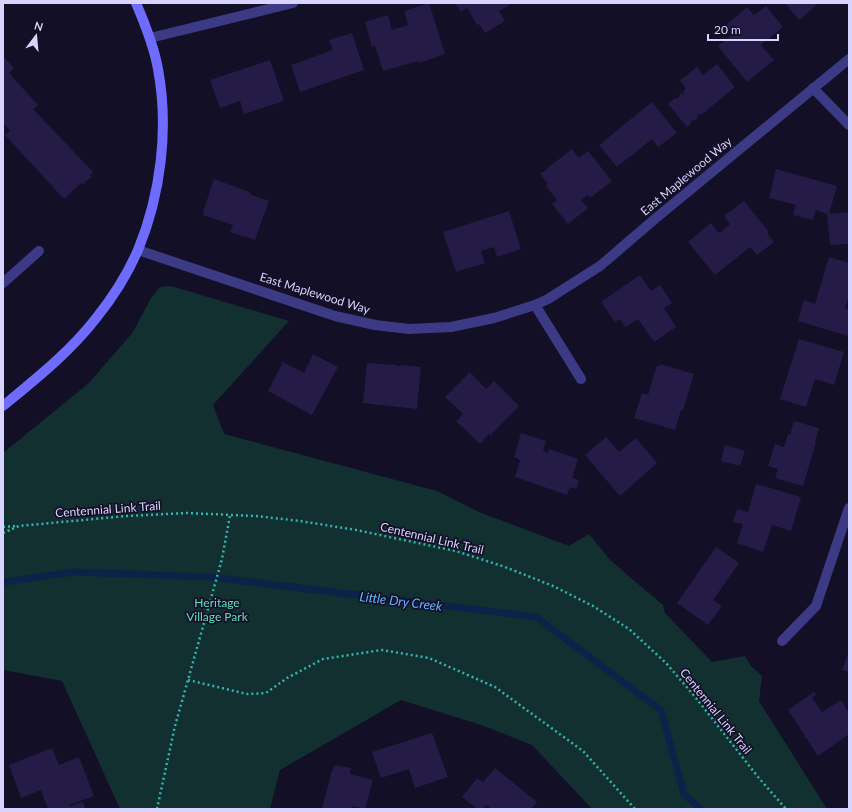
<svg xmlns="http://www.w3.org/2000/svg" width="852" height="812" viewBox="0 0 852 812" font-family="Lato,sans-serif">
<rect width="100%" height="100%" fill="#130f26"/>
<polygon fill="#12302f" points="171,286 289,321 213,405 224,434 437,491 479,512 569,546 589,534 610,560 663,605 665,613 712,662 745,656 751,666 762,676 759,701 827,809 592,809 532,745 481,725 401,700 280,770 270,809 120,809 62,681 3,670 3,453 89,383 133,332 151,298 160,287"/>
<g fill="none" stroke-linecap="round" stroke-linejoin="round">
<polyline stroke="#0c2248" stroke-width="7" points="3,582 74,572 210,577 536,617 661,710 684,794 701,809"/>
</g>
<g fill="#241b47">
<polygon points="429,3 445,54 419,63 418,61 383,71 375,46 372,47 365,22 388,15 392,30 408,25 404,11"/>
<polygon points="455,3 513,3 499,11 505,21 485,33 479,24 477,25 467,8 461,12"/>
<polygon points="785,3 819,3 799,20"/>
<polygon points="766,6 783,27 761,45 774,60 747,82 718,46 733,34 726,25 747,7 754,15"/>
<polygon points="352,33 364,70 300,92 291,65 333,50 329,40"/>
<polygon points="3,56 14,68 9,73 38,105 33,109 93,172 90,175 92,176 83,184 81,183 64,199 5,135 10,131 3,123"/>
<polygon points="270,60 284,101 244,114 240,101 220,108 210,80"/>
<polygon points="717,64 735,87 701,115 699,114 697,116 698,117 694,121 693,120 690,122 691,123 687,127 668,104 675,98 676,99 680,96 679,95 681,93 682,95 684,93 683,91 686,89 680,80 697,67 703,75"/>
<polygon points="652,102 677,133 658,147 652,139 617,167 599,145"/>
<polygon points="572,149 579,158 588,151 612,181 590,198 588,195 581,200 588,208 568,224 552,204 557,200 546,186 548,184 540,174"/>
<polygon points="776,169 837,186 829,214 849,212 849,244 830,245 827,214 816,210 813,220 793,215 796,205 769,198"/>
<polygon points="214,179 250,192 249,194 269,201 255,240 230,232 233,225 203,215 204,212 203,212"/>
<polygon points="744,201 769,232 767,233 774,242 757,255 750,247 715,275 688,242 711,223 719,233 730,224 724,216"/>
<polygon points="509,211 521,249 497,257 494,247 481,251 485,263 456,272 443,232"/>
<polygon points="829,257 849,263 849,297 845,308 849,310 849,333 848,336 798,321 804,300 815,304"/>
<polygon points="640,275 651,291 660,285 672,303 664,308 676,327 654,342 638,319 626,327 620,319 615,322 601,302"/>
<polygon points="799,339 844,352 834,385 815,379 806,407 780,399"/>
<polygon points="313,354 338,367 312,415 268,391 283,362 304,373"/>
<polygon points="367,363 397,365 397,366 400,366 400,365 421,367 417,409 363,403"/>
<polygon points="660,364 694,374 683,410 681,410 675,430 634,418 642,393 648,395 657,365 660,366"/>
<polygon points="470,372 486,389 494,381 519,406 490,436 489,434 480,444 456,421 463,414 445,397"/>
<polygon points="794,421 819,428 815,442 816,442 803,486 775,478 778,469 768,466 775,444 784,447 788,434 790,435"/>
<polygon points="521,433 546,441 543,451 548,453 549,449 578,459 572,478 579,480 576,489 570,487 567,495 515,477 520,460 514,457"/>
<polygon points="606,437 619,452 636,438 657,463 620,496 585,455"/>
<polygon points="725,445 745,451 740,466 721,461"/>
<polygon points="756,484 801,497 791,531 772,525 763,552 737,543 743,524 733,522 737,509 748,512"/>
<polygon points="716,547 739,563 713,600 722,606 708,625 677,603"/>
<polygon points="849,651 849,672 842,670"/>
<polygon points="814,692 816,695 812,698 822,712 841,700 849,713 849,734 818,756 788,710"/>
<polygon points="432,733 448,777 415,788 409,769 381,778 372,752"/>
<polygon points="52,748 59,765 79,757 94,796 69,805 70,806 83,802 85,809 48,809 41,790 21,798 9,765"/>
<polygon points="335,765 351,768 350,774 373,780 365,809 353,806 352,809 322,809 332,770 333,770"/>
<polygon points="495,768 537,802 531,809 492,809 486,805 483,809 477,809 462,797 477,778 483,782"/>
</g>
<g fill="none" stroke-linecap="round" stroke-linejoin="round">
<g stroke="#2fb8b0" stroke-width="2.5" stroke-dasharray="2 3" stroke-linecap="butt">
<polyline points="3,527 16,526"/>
<polyline points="3,533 19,526 126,516 186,513 256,516 300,521 356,530 456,551 505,567 553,586 593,606 629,629 666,663 696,698 758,777 786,809"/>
<polyline points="188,680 247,694 266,693 287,678 323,659 382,650 429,658 495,687 583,751 635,809"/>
<polyline points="157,809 175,726 222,559 230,515"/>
</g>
<polyline stroke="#3d3a85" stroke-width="10" points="3,283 39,251"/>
<g stroke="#3d3a85" stroke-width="10">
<polyline points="150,38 293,3"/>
<polyline points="813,88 849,125"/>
<polyline points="138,250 335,316 375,325 409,329 451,327 494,318 535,305 548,299 600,266 656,218 849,59"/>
<polyline points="535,305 581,379"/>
<polyline points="782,641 816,606 849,508"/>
</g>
<path stroke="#6f6bff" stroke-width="10" d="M3,406C37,378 71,351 97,317C113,297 128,273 138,250C161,194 169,128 158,69C154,46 145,24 136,3"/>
</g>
<g text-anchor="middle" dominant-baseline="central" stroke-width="3.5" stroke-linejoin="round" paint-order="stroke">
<g font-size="12" fill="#d9d4ff" stroke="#130f26">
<text transform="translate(686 176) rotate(-40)">East Maplewood Way</text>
<text transform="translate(315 293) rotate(17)">East Maplewood Way</text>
<text transform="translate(108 509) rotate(-4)">Centennial Link Trail</text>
<text transform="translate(432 538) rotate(13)">Centennial Link Trail</text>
<text transform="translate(716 711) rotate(51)">Centennial Link Trail</text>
</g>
<g font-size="12" fill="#5fe0c0" stroke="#130f26">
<text x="217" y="602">Heritage<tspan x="217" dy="14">Village Park</tspan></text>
</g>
<g font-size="13" font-style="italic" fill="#62b6ff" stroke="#130f26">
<text transform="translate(401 601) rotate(7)">Little Dry Creek</text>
</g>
</g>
<rect width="852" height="812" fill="none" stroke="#d9d4ff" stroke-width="8"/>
<g transform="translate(36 36) rotate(16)" stroke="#130f26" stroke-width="3" paint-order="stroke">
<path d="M0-3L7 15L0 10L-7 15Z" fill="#d9d4ff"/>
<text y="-6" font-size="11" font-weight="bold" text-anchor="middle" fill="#d9d4ff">N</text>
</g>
<path d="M708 34v6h70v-6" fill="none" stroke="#d9d4ff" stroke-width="2"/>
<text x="714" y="34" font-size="12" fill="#d9d4ff" stroke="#130f26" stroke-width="3" paint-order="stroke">20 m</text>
</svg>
